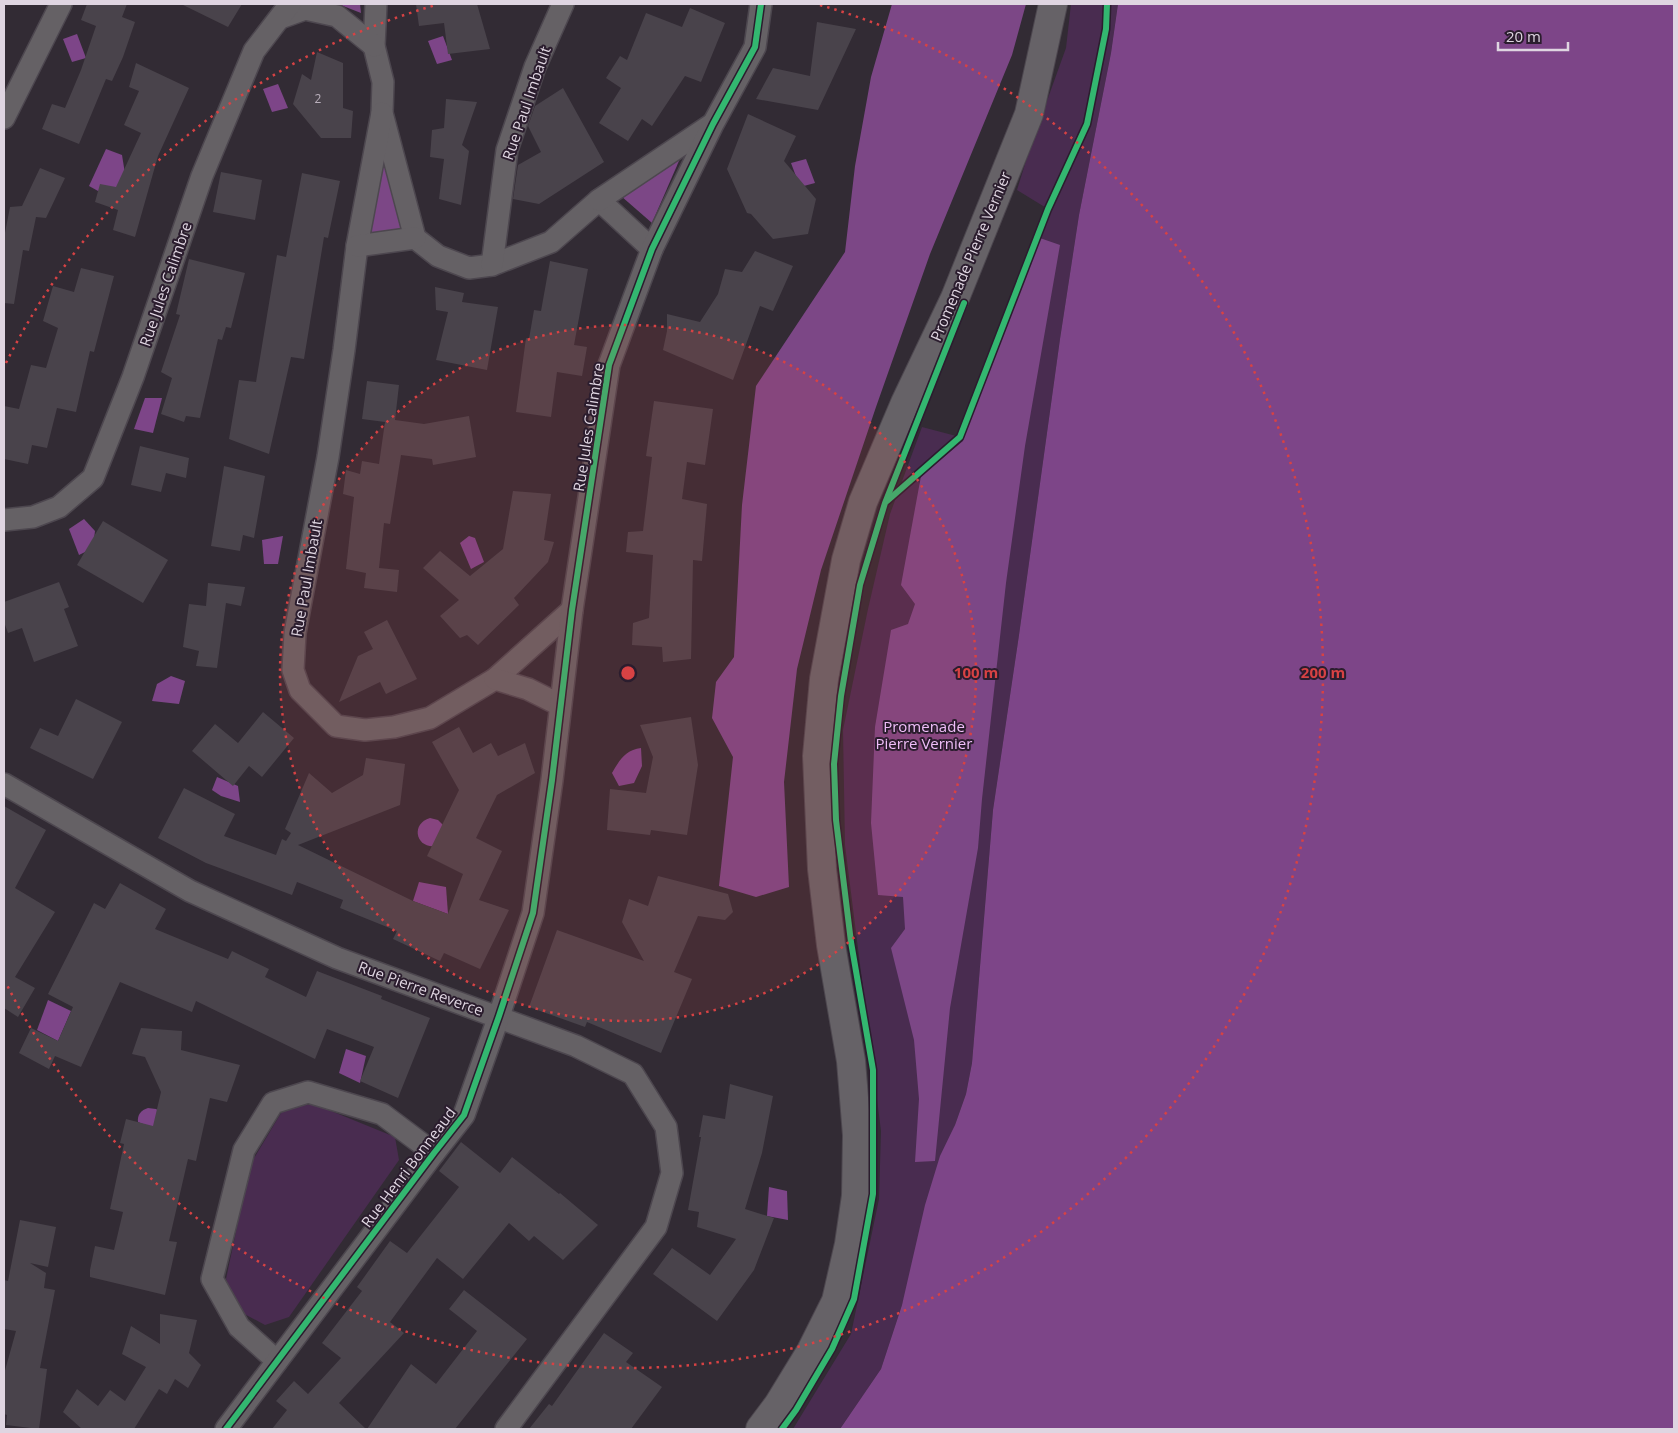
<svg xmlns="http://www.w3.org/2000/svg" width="1678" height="1433" viewBox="0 0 1678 1433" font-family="'Open Sans',sans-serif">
<rect width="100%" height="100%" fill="#322b34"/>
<g fill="#492c50">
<polygon points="1071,4 1118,4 1111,53 1079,215 1060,339 1019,635 993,810 972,1063 966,1094 955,1125 902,1305 881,1369 840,1429 793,1429 851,1334 879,1199 881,1131 845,845 843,730 868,609 890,514 922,427 960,437 1048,209 1017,190 1030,148 1066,48"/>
<polygon points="314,1104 395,1137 399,1160 289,1317 265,1325 237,1310 226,1279 250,1165 284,1108"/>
</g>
<g fill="#7c4786">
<polygon points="338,4 360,4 361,13"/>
<polygon points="892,4 1026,4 1012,55 930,254 876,407 821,570 797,669 784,782 789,887 756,897 719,886 733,757 712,718 716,682 734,657 742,505 756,386 845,252 855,166 871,77"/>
<polygon points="382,128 409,232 360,238"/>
<polygon points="682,154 652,223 621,196"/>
<polygon points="1037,237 1060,245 1025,446 1006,583 982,799 978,848 950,1008 935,1161 915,1162 919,1099 914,1040 891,948 905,929 903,897 878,895 871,823 875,727 891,630 908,624 915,604 901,585 921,476 963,441 975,399"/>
</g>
<g fill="#7d4588">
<polygon points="1118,4 1674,4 1674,1429 840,1429 881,1369 902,1305 925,1205 940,1156 955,1125 966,1094 972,1063 993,810 1019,635 1060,339 1079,215 1111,53"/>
<polygon points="77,34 86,58 72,62 63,39"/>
<polygon points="443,36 452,60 437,64 428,41"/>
<polygon points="278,84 288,108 272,112 263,89"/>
<polygon points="106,149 122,155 127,186 109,197 89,186"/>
<polygon points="806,159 815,183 800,187 791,163"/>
<polygon points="145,398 162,398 153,433 134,429"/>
<polygon points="84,519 95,531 93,548 79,555 69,529"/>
<polygon points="283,536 278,564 264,564 262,540"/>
<polygon points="469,536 475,538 484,562 471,569 460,543"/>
<polygon points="171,676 185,681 179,704 152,701 157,684"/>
<path d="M641,748L642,766L634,783L619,786L612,773C619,761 625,750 641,748Z"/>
<polygon points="217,777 238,786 240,802 221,796 212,790"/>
<path d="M430,818L438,820L445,827L436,846C416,849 410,824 430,818Z"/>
<polygon points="419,882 446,887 448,914 413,901"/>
<polygon points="48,1000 71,1011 58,1041 37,1030"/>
<polygon points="346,1049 366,1056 360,1083 339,1073"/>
<path d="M148,1108L156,1109L159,1111L158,1130L138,1122C137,1115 141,1110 148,1108Z"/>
<polygon points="769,1187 787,1191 788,1220 767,1216"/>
</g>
<g fill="#49434b">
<polygon points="87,4 127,4 122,17 135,22 123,57 112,81 106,79 79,144 42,129 52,104 65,108 81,70 96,26 81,20"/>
<polygon points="181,4 242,4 228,27"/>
<polygon points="416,4 477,4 490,49 448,54 444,23 419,26"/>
<polygon points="690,8 725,23 701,82 685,76 652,126 642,119 628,141 599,123 621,88 606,78 620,56 627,60 646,13 682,27"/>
<polygon points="817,22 856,29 818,110 756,99 773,68 810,76"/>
<polygon points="317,52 343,63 343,108 353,111 351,138 321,138 293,104 302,74 311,80"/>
<polygon points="136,63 189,88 158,156 135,237 113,230 118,210 95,202 100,184 116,187 141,133 124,125 139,91 129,87"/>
<polygon points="563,88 604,162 539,204 513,199 518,165 541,152 528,126 535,106"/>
<polygon points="446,99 477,102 462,145 469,151 461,205 439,199 444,159 430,157 432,130 444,128"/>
<polygon points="748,114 796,136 784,161 816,199 808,234 773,239 751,214 747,213 727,169"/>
<polygon points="40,168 65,178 46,218 36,217 29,251 23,250 14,304 4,303 4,238 10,207 22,206"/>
<polygon points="221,172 262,180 255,220 213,212"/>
<polygon points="302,173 340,181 328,238 324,237 304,359 291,357 269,454 229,439 239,380 256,382 277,255 286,257"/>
<polygon points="755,251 793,266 773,311 760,306 733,380 663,350 667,331 667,314 700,322 718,294 725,269 742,272"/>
<polygon points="189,259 245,273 231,328 226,327 222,340 218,339 200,418 186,416 184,422 161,414 172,378 161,372 180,315 176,314"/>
<polygon points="550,261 588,269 574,345 587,347 582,376 557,372 551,417 516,412 526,338 529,339 534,310 541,311"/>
<polygon points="81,268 114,276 94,352 90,351 76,412 57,408 47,448 32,445 28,464 4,459 4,406 19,409 31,365 46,368 58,328 43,321 53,286 74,292"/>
<polygon points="435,287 464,293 462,302 498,307 487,370 436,360 448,312 436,310"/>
<polygon points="367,381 399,385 395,420 424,424 469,416 476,457 433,465 432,459 401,455 390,524 384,523 379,568 399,570 397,592 364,588 366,573 346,569 354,497 343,494 346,470 360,474 362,461 379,464 385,422 362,419"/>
<polygon points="654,401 713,409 705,465 687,462 682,499 707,504 702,561 693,560 691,659 663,662 662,647 632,645 633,623 649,618 653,555 626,552 628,532 643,531 652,457 646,456"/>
<polygon points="140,446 189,458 186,478 166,473 161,492 131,485"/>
<polygon points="224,466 265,476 254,538 243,535 240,551 211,546"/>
<polygon points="513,491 551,494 544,540 554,542 548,562 514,598 519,605 478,645 467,635 460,638 440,616 459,600 423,568 440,551 470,576 503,549"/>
<polygon points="103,521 168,560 143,603 77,565"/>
<polygon points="59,582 69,607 64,609 78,646 34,662 22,628 8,633 4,622 4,602"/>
<polygon points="208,583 245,587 241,606 226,603 217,668 196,666 199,651 183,647 189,604 206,606"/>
<polygon points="387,620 417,679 386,694 380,682 339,702 358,656 373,649 364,632"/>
<polygon points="76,699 122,722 93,779 30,748 40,728 58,736"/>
<polygon points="263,712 294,738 262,777 249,766 233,786 192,751 215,724 238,743"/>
<polygon points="691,717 698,765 687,835 651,830 650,835 607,830 610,789 646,793 653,757 640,725"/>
<polygon points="459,727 473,753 491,743 498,756 525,743 535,773 497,795 476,838 502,851 479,900 509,910 480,969 444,953 440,961 393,939 397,931 340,908 343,900 297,882 292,895 206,863 158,838 184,788 235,814 224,836 276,855 282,839 286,841 291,833 285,829 309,773 332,793 363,775 366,758 405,764 400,805 298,845 413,901 448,914 463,874 427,856 459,790 432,742"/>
<polygon points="4,806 46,830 15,888 55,912 15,977 35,988 18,1017 4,1008"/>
<polygon points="658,876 728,894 733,912 725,920 698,916 674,972 692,979 661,1053 587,1022 585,1027 529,1007 557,930 644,961 622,922 629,899 648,906"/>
<polygon points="120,883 166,909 155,929 228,959 232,951 269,969 265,977 306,997 317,971 382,996 381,999 430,1018 398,1098 360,1081 374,1047 327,1029 315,1059 196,1001 192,1012 120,982 81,1067 55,1056 49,1069 19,1053 31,1028 58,1041 73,1007 48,994 94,903 105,909"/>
<polygon points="141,1028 182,1031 181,1050 240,1065 227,1102 210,1098 196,1161 188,1159 169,1241 177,1242 165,1295 90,1277 90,1270 95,1246 114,1250 123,1212 110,1209 124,1144 120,1143 126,1119 153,1126 161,1092 145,1057 132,1054"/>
<polygon points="730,1084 773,1096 762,1153 745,1209 774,1218 754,1270 717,1321 653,1274 672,1248 710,1275 736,1239 697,1227 699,1212 688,1210 701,1137 699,1137 703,1115 725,1119"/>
<polygon points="461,1142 500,1173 512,1157 559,1194 560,1193 598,1225 563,1260 534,1236 529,1241 509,1223 463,1279 437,1258 390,1322 404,1333 339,1403 366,1429 272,1429 287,1410 276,1401 294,1381 308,1394 341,1358 322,1343 362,1291 357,1287 390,1241 407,1253 459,1187 439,1171"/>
<polygon points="20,1220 56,1227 48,1267 30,1263 46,1273 44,1288 55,1290 40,1368 47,1369 39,1429 6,1425 7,1415 4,1414 4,1374 16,1331 4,1329 4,1280 8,1281"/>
<polygon points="464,1290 527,1339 455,1429 367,1429 411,1364 436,1384 477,1331 449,1309"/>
<polygon points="160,1314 197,1320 189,1353 201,1365 188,1388 175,1379 167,1394 159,1389 134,1429 82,1429 63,1412 77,1389 98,1406 110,1390 125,1401 146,1367 122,1354 131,1326 160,1344"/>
<polygon points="604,1333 633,1353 626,1362 662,1387 631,1429 529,1429 549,1404 552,1406"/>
</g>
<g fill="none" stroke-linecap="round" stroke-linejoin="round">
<g stroke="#4d474f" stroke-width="24">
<g id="street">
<polyline points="376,4 374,46 383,82 382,113 415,238 438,256 469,268 492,265 551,242 599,200 652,249"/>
<polyline points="280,18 305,9 337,16 374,46"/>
<polyline points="382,113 357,246 344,350 328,457 295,633 293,670 300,690 336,726 365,730 394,727 430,718 495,679 572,610"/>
<polyline points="4,118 61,4"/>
<polyline points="599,200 711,125"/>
<polyline points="357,246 415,238"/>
<polyline points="492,265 507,150 535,67 563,4"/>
<polyline points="4,520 33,517 59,507 93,478 133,377 202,176 254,51 290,4"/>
<polyline points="495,679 528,689 560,705"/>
<polyline points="4,784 190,891 337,958 576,1046 633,1074 666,1127 672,1173 656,1227 506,1429"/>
<polyline points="277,1361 239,1327 212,1279 244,1150 273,1103 308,1092 382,1114 434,1153"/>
<polyline points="226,1429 434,1153 464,1115 499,1016 533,913 552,780 572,610 609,365 652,249 713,124 755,47 761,4"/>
</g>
</g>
<g stroke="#4d474f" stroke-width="30">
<polyline id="primary" points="760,1429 778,1405 811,1351 836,1301 849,1244 856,1196 857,1135 851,1061 831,945 822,869 817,756 824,679 846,560 863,502 905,403 955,298 1029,114 1053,4"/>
</g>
<use href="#street" stroke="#656165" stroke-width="21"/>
<use href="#primary" stroke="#666267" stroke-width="28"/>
<g stroke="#2b1d2e" stroke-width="9">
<g id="cycleway">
<polyline points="887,501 960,437 1048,209 1087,124 1106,29 1107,4"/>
<polyline points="226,1429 434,1153 464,1115 499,1016 533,913 552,780 572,610 609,365 652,249 713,124 755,47 761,4"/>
<polyline points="782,1429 796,1410 832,1349 854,1299 873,1194 873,1070 851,942 836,820 834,764 841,696 860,585 885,503 964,303"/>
</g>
</g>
<use href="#cycleway" stroke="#33b770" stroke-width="6"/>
</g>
<circle cx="628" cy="673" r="348" fill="#d74244" fill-opacity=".12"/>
<g fill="none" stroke="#d74244" stroke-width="2.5" stroke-dasharray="2.5 5">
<circle cx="628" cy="673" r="348"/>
<path d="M6 363A695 695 0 0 1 436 5M820 5A695 695 0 1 1 6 983"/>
</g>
<g text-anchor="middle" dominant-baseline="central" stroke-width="4" stroke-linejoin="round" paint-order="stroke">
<g font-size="12" fill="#bab0bc">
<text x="318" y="98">2</text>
</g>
<g font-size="15" fill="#dfd5e1" stroke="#2b1d2e">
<text transform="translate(526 103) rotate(-71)">Rue Paul Imbault</text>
<text transform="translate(970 256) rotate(-67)">Promenade Pierre Vernier</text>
<text transform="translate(165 284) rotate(-71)">Rue Jules Calimbre</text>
<text transform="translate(588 427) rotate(-81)">Rue Jules Calimbre</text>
<text transform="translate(306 578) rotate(-80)">Rue Paul Imbault</text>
<text transform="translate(421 988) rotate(20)">Rue Pierre Reverce</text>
<text transform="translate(408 1167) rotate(-53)">Rue Henri Bonneaud</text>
</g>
<g font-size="15" fill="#f0bef9" stroke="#2b1d2e">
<text x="924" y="726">Promenade<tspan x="924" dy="17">Pierre Vernier</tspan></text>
</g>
</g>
<circle cx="628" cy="673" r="8" fill="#d74244" stroke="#2b1d2e" stroke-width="2.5"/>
<g font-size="15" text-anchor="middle" font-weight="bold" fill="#d74244" stroke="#2b1d2e" stroke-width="4" stroke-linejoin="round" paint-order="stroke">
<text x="976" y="678">100 m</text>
<text x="1323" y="678">200 m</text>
</g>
<rect width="1678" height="1433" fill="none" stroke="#dfd5e1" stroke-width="10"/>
<path d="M1498 42v8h70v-8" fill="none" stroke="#dfd5e1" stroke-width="2.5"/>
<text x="1506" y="42" font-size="15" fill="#dfd5e1" stroke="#2b1d2e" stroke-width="4" paint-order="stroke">20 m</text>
</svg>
